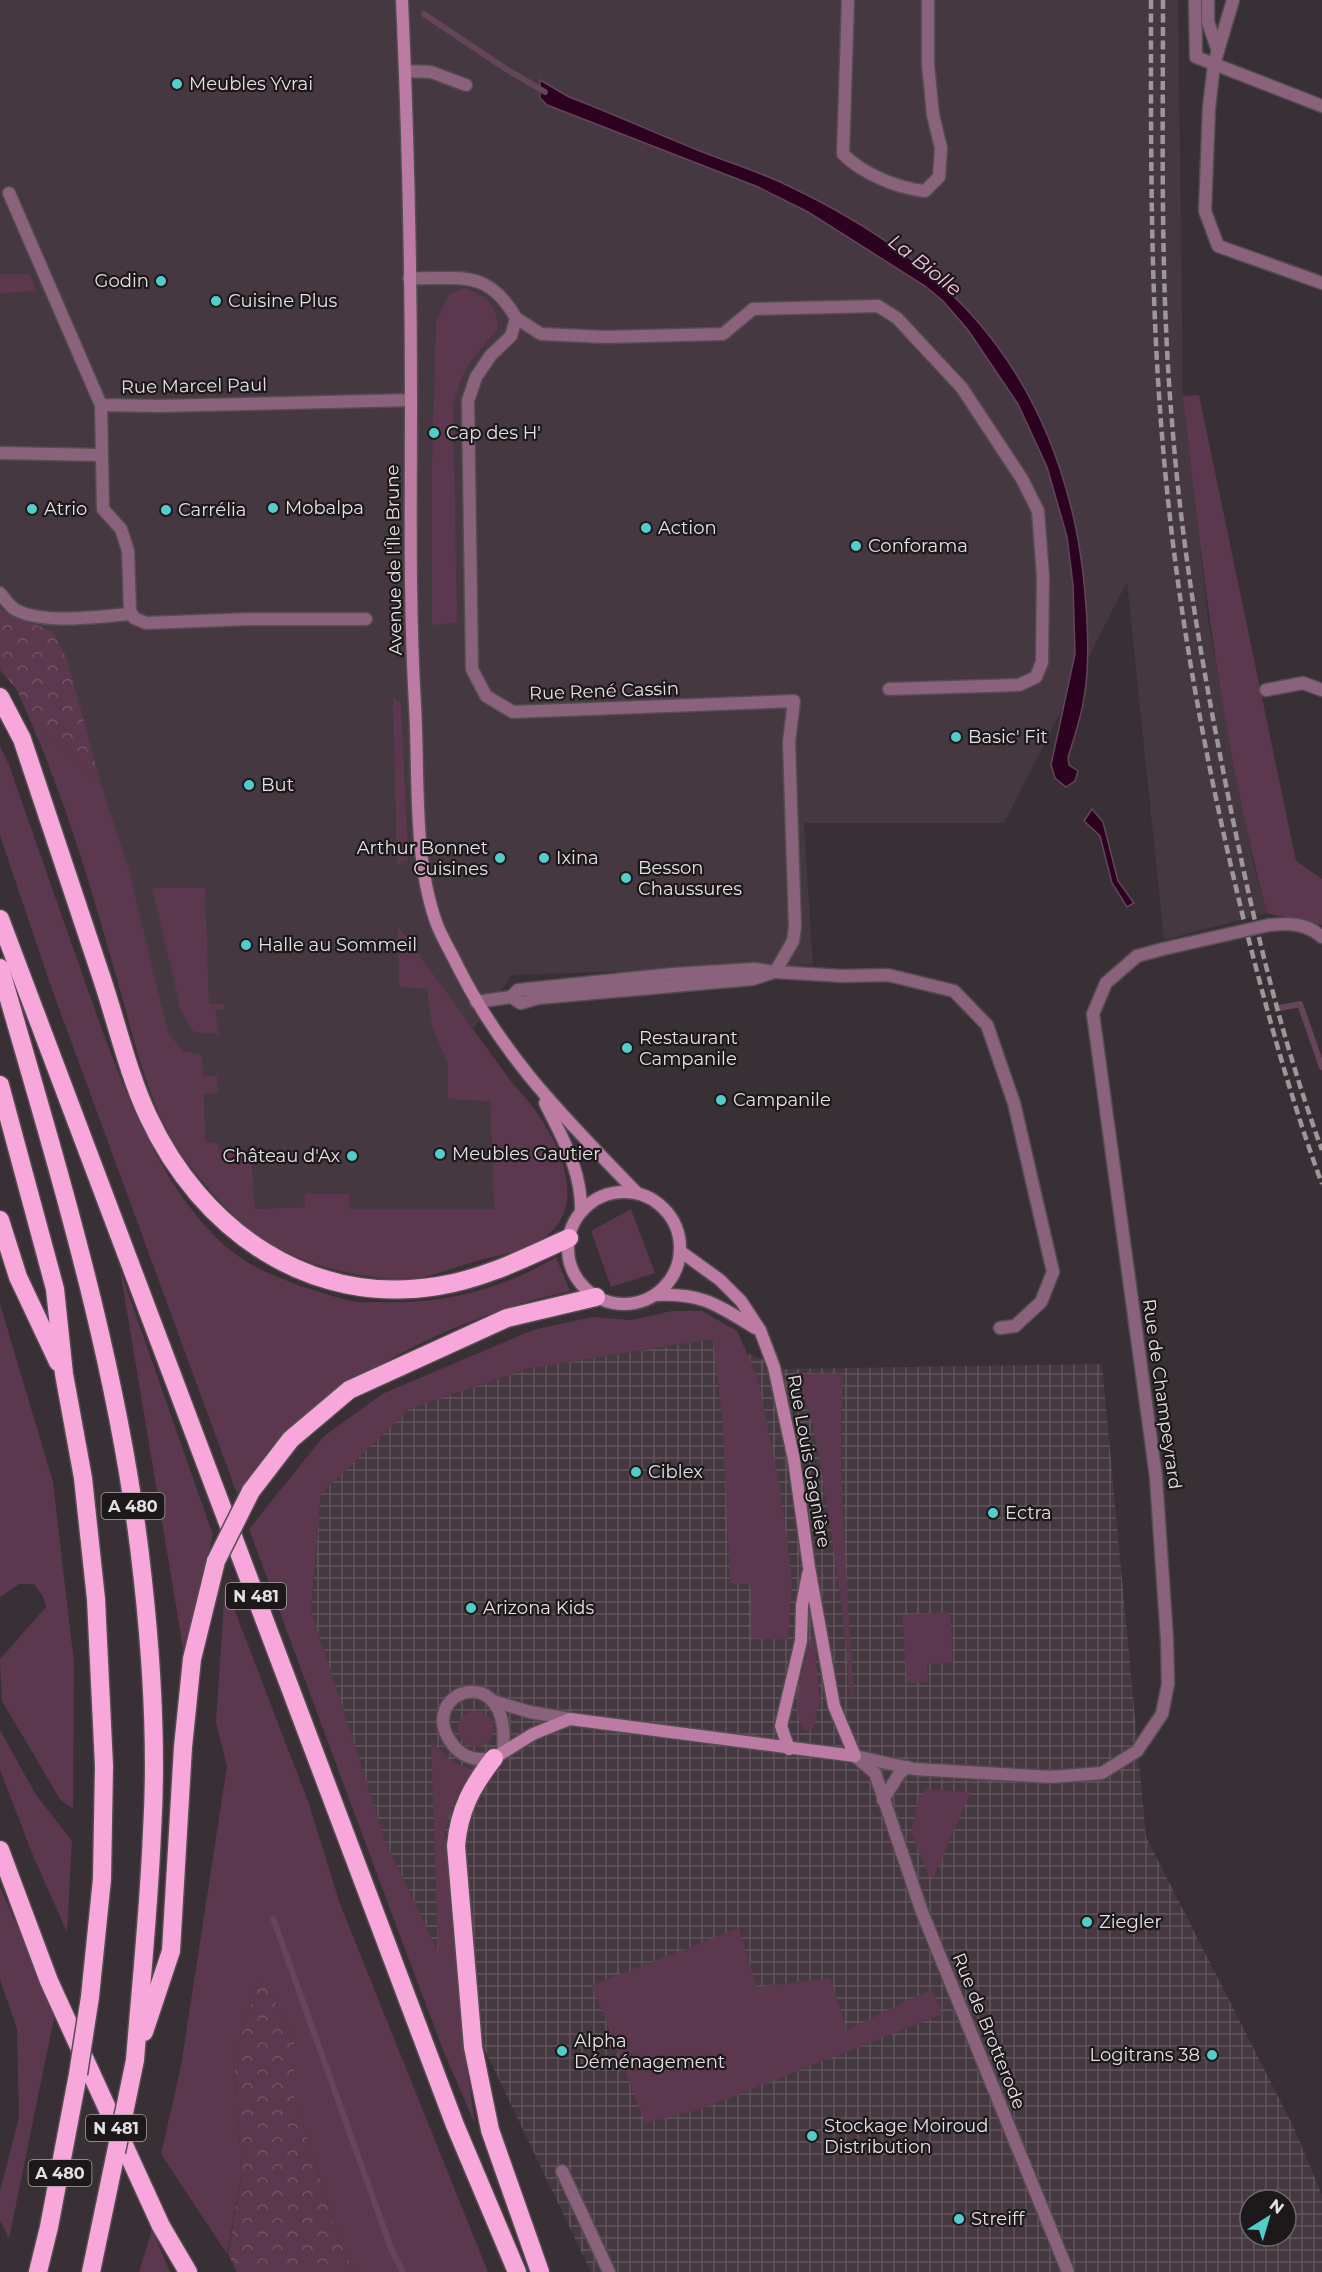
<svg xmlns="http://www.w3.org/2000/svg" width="1322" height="2272" viewBox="0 0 1322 2272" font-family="Montserrat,sans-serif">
<defs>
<pattern id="industrial-grid" width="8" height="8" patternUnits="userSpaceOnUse" patternTransform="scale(1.5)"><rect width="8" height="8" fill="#463840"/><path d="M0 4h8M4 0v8" fill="none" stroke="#61545b"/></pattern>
<pattern id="forest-crowns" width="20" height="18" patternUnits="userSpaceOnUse" patternTransform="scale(1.5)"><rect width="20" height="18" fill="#5b384e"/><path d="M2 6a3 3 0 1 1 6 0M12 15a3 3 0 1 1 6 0" fill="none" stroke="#725467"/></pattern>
</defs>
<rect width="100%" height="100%" fill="#383035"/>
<polygon fill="#463840" points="0,0 1178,0 1183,396 1208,620 1253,862 1267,913 1164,940 1127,582 1004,823 804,823 813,965 512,975 448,1064 490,1101 494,1209 349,1209 349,1194 306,1195 306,1207 255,1209 208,1158 155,1035 85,764 0,635"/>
<path fill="url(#industrial-grid)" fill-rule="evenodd" d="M713,1339L786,1369L1102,1364L1146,1837L1294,2128L1322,2195V2272H591L387,1845L311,1611L321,1494L408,1409L527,1369ZM1250,2200H1286V2236H1250Z"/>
<g fill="#5b384e">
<polygon points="0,274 30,274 36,291 0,293"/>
<path d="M464,288C487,296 496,303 498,328C472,360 463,364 453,407L457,623L432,625V467L436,323L448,295Z"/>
<path d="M1199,395L1296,861L1322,879V925L1267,913C1222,744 1202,569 1183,396Z"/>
<polygon points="393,696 401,704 408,859 397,865"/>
<path d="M31,722L101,784L129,870L168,1033L183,1051L202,1055L203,1076H217L218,1092L204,1094L205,1142L218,1143L219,1150L251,1151L255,1209L305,1207L306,1194H349L350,1209H494L490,1101L448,1099V1064L432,1026L427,989L399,987L398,926L513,1084C549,1120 600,1205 539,1241C520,1252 495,1256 474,1262C454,1267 428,1279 408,1279C360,1279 307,1266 266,1242C243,1230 204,1185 188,1163C147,1109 134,1036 115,972C91,887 66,803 31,722Z"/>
<path d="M0,746L9,765C32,831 55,896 78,962C112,1057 155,1194 238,1256C263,1275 317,1292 347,1300C357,1303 369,1302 379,1302C441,1305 503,1289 556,1257L570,1291C471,1312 347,1369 278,1444C263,1460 251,1478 237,1494L49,981L0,835Z"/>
<polygon points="152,888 205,888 209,1004 224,1004 224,1010 215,1010 219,1034 194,1032 181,1011"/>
<polygon points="631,1209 655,1273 611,1287 591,1231"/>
<polygon points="120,1270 213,1535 184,1654"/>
<polygon points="0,1304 53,1482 74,1663 73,1809 60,1799 2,1701 0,1659 46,1607 43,1596 34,1584 19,1584 0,1597"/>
<polygon points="672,1311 702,1311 737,1331 757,1376 779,1482 792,1578 788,1640 751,1638 751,1585 730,1583 723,1426 713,1339 527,1369 409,1409 321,1494 311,1611 387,1845 438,1951 431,1740 452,1762 473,1770 451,1808 445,1833 464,2046 475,2124 443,2050 397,1928 249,1529 323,1437 382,1394 533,1330 592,1317 631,1320"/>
<path d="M796,1374H843C837,1483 848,1592 854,1701L849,1686C846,1628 837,1570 828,1512C820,1465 815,1418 796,1374Z"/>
<polygon points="225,1585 309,1804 340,1904 488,2272 355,2272 340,2242 294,2097 294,2035 260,1977 234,2059 242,2173 227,2254 161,2154 181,2066 227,1766 216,1722"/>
<polygon points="950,1612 953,1663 927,1664 928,1682 907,1683 902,1615"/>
<path d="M813,1632L820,1701L813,1728L806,1731C786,1714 807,1655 813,1632Z"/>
<circle cx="476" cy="1729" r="18"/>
<polygon points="0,1730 36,1795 72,1841 67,1932 34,1858 0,1770"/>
<polygon points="927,1789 971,1792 934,1876 929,1877 911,1832 919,1798"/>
<polygon points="0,1887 55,2013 9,2239 0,2220 0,2191 19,2117 17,2029 0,1979"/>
<polygon points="739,1928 757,1987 830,1978 847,2030 932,1989 943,2014 702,2109 645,2123 592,1985"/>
<polygon points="152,2229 170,2272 139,2272"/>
</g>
<g fill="url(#forest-crowns)">
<polygon points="0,609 53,632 67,659 101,784 31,722 17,690 0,670"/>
<polygon points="260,1976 294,2035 294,2097 340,2242 355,2272 237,2272 228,2254 242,2173 234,2059"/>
</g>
<g fill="#2d0220" stroke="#64455a" stroke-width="1.5">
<path d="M540,80L569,97C612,113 652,132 695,149C722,160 751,169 778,181C928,250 1030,342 1071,507C1084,557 1093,647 1084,698C1081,718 1074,738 1068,757L1069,765L1078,771L1075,781L1066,787L1055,778L1051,765L1075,654L1073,585L1067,537L1047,467L1018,404L968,330L943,301L925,286L808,212L758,187L547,105L540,98Z"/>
<polygon points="1092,809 1103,822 1118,881 1134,903 1127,907 1112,883 1100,836 1084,821"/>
</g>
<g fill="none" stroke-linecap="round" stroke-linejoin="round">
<g stroke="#64455a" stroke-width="6">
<polyline points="424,14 506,69 545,92"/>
<polyline points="1280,1008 1300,1004 1322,1067"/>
<polyline points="273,1918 392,2251 403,2272"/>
</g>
<g stroke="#544c51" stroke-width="15">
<g id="lane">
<path d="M848,0L843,154C863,174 897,188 925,191L939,177L941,148L933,115L928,64V0"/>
<polyline points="405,71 431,72 466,85"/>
<polyline points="9,193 101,405 159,406 411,400"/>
<path d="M409,278C458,280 487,267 516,318L511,336L491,355L476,377L468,401L472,669L486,696L513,712L794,701L789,742L795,927L793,941L775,972L843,976L888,975L954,991L987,1025L1014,1103L1053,1272L1041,1302L1015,1326L1000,1328"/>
<polyline points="516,318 541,334 606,337 723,334 753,309 878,306 897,318 962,388 1022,479 1038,511 1043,576 1042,662 1036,677 1019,685 889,689"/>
<polyline points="101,405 103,509 121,529 128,551 130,610 134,618 146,623 251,619 366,619"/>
<polyline points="0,453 101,455"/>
<path d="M0,593C4,598 10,607 16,610C45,625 99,616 132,614"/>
</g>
</g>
<g stroke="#544c51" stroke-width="15">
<g id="street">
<polyline points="1195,0 1196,57 1322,106"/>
<polyline points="1208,0 1208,22 1218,51"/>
<polyline points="1233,0 1214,64 1209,108 1205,211 1218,246 1322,283"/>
<polyline points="1266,690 1303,683 1322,690"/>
<path d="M1269,925C1290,923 1306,923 1322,937"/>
<polyline points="511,997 521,1003 538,998 753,979 771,973"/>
<polyline points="476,1002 511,997 518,990 673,974 754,969 775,972"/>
<polyline points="493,1701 530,1712 570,1719"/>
<polyline points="855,1756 914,1769 1051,1777 1102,1773 1137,1751 1162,1714 1168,1684 1167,1640 1156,1477 1093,1014 1106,983 1137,956 1163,949"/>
<polyline points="856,1757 875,1773 922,1912 1068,2272"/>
<path d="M494,1758C478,1761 464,1759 453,1745C412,1693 512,1655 503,1750"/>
<polyline points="883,1800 899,1774 907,1767"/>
<polyline points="562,2171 609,2272"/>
</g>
</g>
<g stroke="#544c51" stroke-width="15">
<g id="secondary">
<path d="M402,0C408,133 411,267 411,400C411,502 409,603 415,705C419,773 413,854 435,919C440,935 450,950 457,965C504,1059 565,1118 637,1193"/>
<path d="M545,1103C563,1139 582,1171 581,1212"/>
<circle cx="624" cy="1248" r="56"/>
<path d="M655,1295C702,1293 716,1304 755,1328"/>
<polyline points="789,1749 781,1726 801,1641 802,1605 808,1574"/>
<polyline points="494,1758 533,1734 570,1719 855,1756 834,1706 809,1567 794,1460 774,1367 760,1330 741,1301 720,1280 680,1251"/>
</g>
</g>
<g stroke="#544c51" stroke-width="21">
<g id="highway">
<path d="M0,697L22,739C48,819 75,899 102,979C117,1024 128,1073 148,1116C201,1230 309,1307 438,1286C484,1279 527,1257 569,1238"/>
<polyline points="0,919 455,2125 517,2272"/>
<path d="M0,968C58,1170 121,1371 143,1581C152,1663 157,1749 152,1832C149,1908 141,1984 135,2060"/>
<polyline points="0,1085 55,1289 64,1374 83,1478 96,1599 104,1766 102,1879 90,1997"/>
<polyline points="0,1220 18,1277 58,1362"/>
<polyline points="251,1491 291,1439 349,1390 507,1318 596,1297"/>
<path d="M494,1758C472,1786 459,1810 456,1846L473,2047L490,2130L540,2272"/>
<polyline points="0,1850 49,1981 161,2226 188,2272"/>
<polyline points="144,2032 171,1951 183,1747 192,1659 216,1561"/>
<polyline points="38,2272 49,2227 78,2074"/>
<polyline points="91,2272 116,2152"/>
</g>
</g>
<use href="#lane" stroke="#8a627b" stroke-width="12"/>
<use href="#street" stroke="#8a627b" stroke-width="12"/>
<use href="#secondary" stroke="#bb7ba3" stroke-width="12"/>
<use href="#highway" stroke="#f7a7d9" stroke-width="18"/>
<g stroke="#9d979b" stroke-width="4.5" stroke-dasharray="9 4.5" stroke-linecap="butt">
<path d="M1151,0C1151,145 1150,291 1162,435C1175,601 1206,767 1246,929C1268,1015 1291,1100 1322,1184"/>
<path d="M1163,0C1163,140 1160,282 1172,422C1181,540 1200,654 1223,770C1248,898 1277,1027 1322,1150"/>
</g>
<g stroke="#544c51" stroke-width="15" stroke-linecap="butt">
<polyline id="street-bridge" points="1163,949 1269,925"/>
</g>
<g stroke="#544c51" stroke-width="21" stroke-linecap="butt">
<g id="highway-bridge">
<polyline points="216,1561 251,1491"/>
<polyline points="78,2074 90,1997"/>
<polyline points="116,2152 135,2060"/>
</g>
</g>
<use href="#street-bridge" stroke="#8a627b" stroke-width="12"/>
<use href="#highway-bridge" stroke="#f7a7d9" stroke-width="18"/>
</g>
<g fill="#53cdca" stroke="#1d191b" stroke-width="2">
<circle cx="177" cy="84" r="6"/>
<circle cx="161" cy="281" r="6"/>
<circle cx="216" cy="301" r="6"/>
<circle cx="434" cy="433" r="6"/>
<circle cx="273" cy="508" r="6"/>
<circle cx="32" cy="509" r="6"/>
<circle cx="166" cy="510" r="6"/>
<circle cx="646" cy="528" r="6"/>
<circle cx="856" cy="546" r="6"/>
<circle cx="956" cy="737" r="6"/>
<circle cx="249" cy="785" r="6"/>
<circle cx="500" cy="858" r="6"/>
<circle cx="544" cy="858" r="6"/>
<circle cx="626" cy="878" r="6"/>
<circle cx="246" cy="945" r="6"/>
<circle cx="627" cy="1048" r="6"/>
<circle cx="721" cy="1100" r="6"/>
<circle cx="440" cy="1154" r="6"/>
<circle cx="352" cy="1156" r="6"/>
<circle cx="636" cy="1472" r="6"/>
<circle cx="993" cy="1513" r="6"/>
<circle cx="471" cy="1608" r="6"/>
<circle cx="1087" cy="1922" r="6"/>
<circle cx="562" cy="2051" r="6"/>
<circle cx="1212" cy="2055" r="6"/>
<circle cx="812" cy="2136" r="6"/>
<circle cx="959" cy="2219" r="6"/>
</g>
<g text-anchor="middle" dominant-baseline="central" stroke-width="4.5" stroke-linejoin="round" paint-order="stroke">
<g fill="#1d191b" stroke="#a9a4a7" stroke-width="1.5">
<rect x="101.5" y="1493" width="63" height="26" rx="4.5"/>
<rect x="226" y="1583" width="60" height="26" rx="4.5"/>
<rect x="86" y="2115" width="60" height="26" rx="4.5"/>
<rect x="28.5" y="2160" width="63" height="26" rx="4.5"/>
</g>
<g font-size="16" font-weight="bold" fill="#e5e0e3">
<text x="133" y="1506">A 480</text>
<text x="256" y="1596">N 481</text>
<text x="116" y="2128">N 481</text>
<text x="60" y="2173">A 480</text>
</g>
<g font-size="18" fill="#e5e0e3" stroke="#1d191b" text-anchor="start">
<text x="189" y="84">Meubles Yvrai</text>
<text x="149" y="281" text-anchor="end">Godin</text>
<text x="228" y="301">Cuisine Plus</text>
<text x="446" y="433">Cap des H'</text>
<text x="285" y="508">Mobalpa</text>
<text x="44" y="509">Atrio</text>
<text x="178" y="510">Carrélia</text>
<text x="658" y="528">Action</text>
<text x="868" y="546">Conforama</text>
<text x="968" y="737">Basic' Fit</text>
<text x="261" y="785">But</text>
<text x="488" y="848" text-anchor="end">Arthur Bonnet<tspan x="488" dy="21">Cuisines</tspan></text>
<text x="556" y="858">Ixina</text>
<text x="638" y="868">Besson<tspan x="638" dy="21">Chaussures</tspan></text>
<text x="258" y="945">Halle au Sommeil</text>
<text x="639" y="1038">Restaurant<tspan x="639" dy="21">Campanile</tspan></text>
<text x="733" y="1100">Campanile</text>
<text x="452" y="1154">Meubles Gautier</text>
<text x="340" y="1156" text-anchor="end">Château d'Ax</text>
<text x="648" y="1472">Ciblex</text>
<text x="1005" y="1513">Ectra</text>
<text x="483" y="1608">Arizona Kids</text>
<text x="1099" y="1922">Ziegler</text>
<text x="574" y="2041">Alpha<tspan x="574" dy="21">Déménagement</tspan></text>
<text x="1200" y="2055" text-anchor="end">Logitrans 38</text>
<text x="824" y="2126">Stockage Moiroud<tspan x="824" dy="21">Distribution</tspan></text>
<text x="971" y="2219">Streiff</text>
</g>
<g font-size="18" fill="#e5e0e3" stroke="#1d191b">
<text transform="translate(194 386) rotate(-1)">Rue Marcel Paul</text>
<text transform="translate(394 560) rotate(-91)">Avenue de l'Île Brune</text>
<text transform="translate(604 691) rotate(-2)">Rue René Cassin</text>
<text transform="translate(1162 1394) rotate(82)">Rue de Champeyrard</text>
<text transform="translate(809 1461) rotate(80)">Rue Louis Gagnière</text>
<text transform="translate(989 2031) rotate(68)">Rue de Brotterode</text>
</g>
<g font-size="20" font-style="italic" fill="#fcbce3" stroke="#1d191b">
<text transform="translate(925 265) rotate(38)">La Biolle</text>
</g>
</g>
<g transform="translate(1268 2218) rotate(37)"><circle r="28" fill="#1d191b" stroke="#6d696b" stroke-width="1.5"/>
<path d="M0-4.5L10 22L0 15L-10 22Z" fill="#53cdca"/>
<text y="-9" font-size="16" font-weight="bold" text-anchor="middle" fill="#e5e0e3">N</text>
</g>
</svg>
